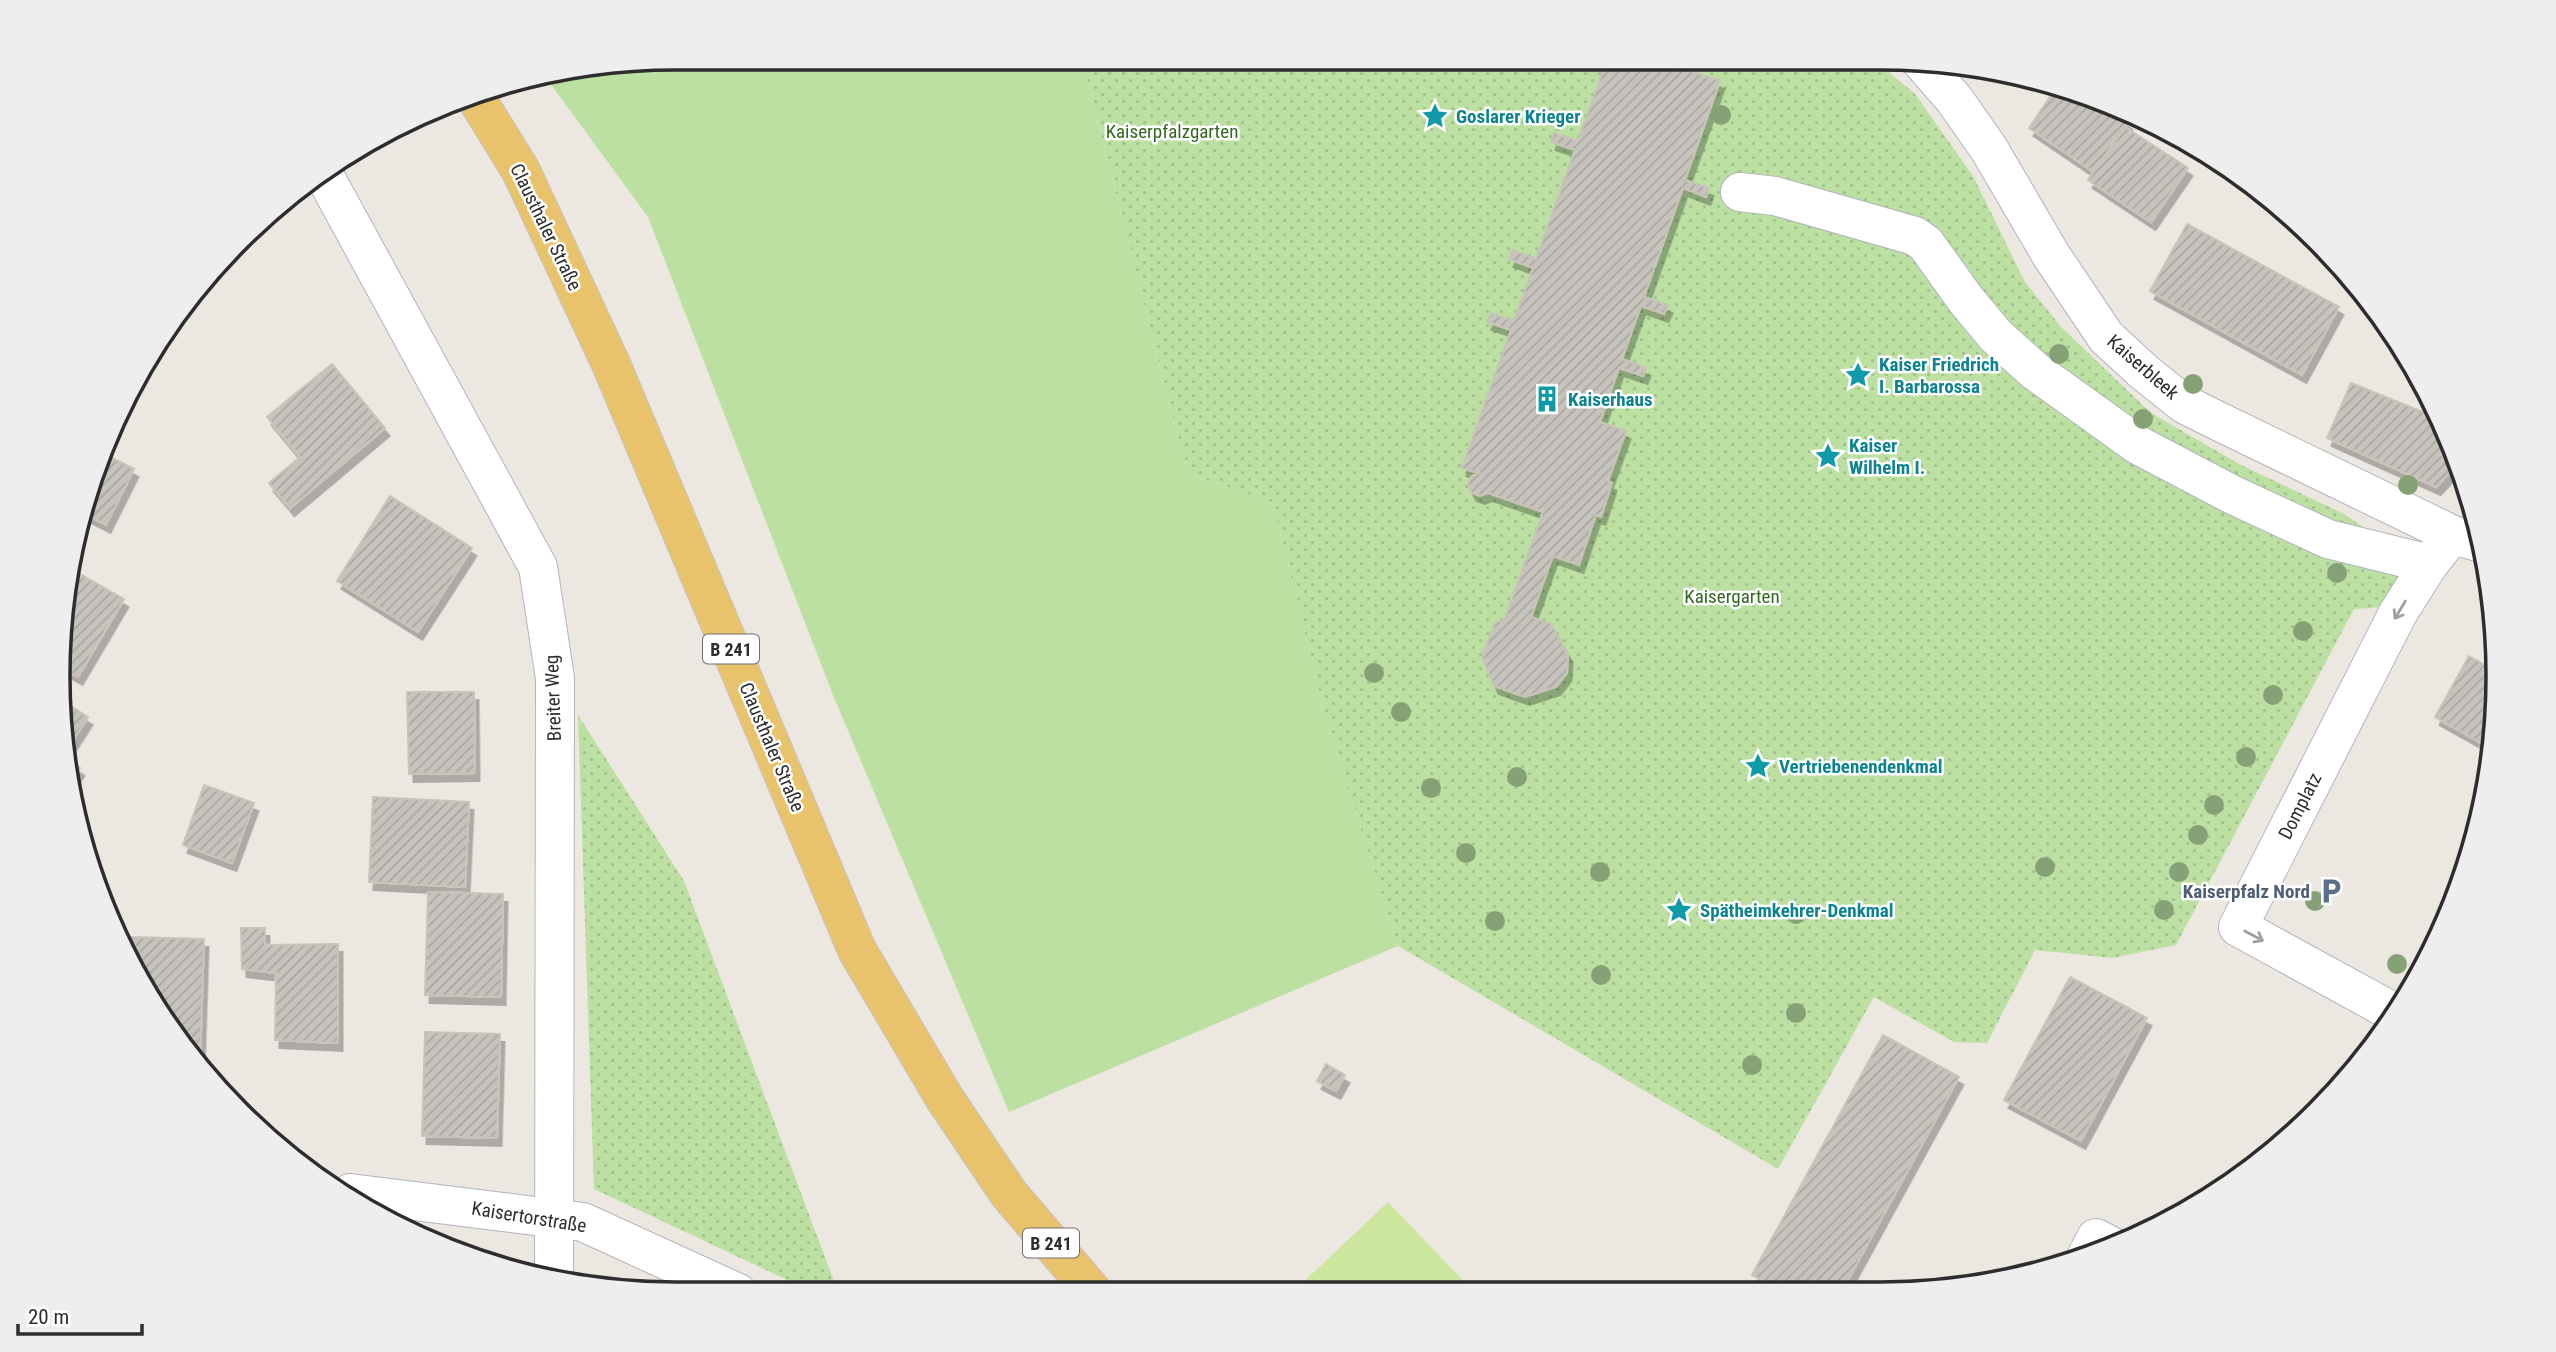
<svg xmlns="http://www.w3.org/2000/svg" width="2556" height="1352" viewBox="0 0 2556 1352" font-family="'Roboto Condensed',sans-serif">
<defs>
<pattern id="grass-dots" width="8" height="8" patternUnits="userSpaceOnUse" patternTransform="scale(1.75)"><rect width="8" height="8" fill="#bbe0a1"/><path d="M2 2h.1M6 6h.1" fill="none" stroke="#a1c08b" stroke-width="1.8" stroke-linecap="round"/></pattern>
<pattern id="building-hatch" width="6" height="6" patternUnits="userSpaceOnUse" patternTransform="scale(1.75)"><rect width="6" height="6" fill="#c6c2bc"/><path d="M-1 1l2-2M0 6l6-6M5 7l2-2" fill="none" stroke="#aaa7a2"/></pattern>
<filter id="shadow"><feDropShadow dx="4.5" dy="8" stdDeviation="0" flood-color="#0004"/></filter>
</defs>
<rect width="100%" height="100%" fill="#ede7e1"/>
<g fill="url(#grass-dots)">
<polygon points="1082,58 1873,59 1915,94 1973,176 2025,282 2062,328 2151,413 2241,465 2344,514 2411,559 2385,607 2354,609 2176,945 2112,958 2035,950 1987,1043 1954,1042 1874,997 1778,1169 1398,946 1325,715 1273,503 1187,473"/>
<polygon points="578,715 684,881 838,1292 813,1292 594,1189"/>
</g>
<polygon fill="#bbe0a1" points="676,58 1082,58 1187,473 1273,503 1325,715 1398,946 1009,1112 833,695 648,217 547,79"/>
<polygon fill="#cce69e" points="1388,1202 1472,1290 1294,1291"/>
<g fill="url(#building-hatch)" stroke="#c9c3ba" stroke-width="2" filter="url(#shadow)">
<polygon points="1607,59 1657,59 1720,81 1685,180 1709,188 1706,197 1683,188 1644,297 1668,305 1664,314 1641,306 1622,359 1646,368 1643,376 1619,368 1600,422 1626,431 1608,481 1612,483 1601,517 1596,515 1579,565 1553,556 1531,617 1551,624 1568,655 1567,673 1556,687 1525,697 1494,686 1482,657 1494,625 1499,621 1504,621 1543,512 1488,493 1480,496 1472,493 1468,485 1471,477 1479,473 1462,468 1511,330 1487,322 1491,313 1514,321 1533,268 1509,259 1513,250 1536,259 1575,150 1551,142 1554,133 1578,141"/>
<polygon points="2058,85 2094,99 2128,122 2094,172 2029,128"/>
<polygon points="2125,127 2188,168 2151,222 2088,180"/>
<polygon points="2187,224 2339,307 2302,375 2150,291"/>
<polygon points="332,364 385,428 290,508 269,483 300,457 267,417"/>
<polygon points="2351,383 2428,414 2442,426 2450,443 2441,454 2456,466 2436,487 2327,438"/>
<polygon points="2434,407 2442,426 2428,414"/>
<polygon points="2450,443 2463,472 2441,454"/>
<polygon points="106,455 134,469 106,525 81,512"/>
<polygon points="390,496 472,548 418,632 337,581"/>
<polygon points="73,570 124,599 78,677 64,669"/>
<polygon points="2469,656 2495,671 2497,717 2492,749 2435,717"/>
<polygon points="407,692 474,692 475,773 409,774"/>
<polygon points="61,700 88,717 67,750 59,717"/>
<polygon points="69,761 80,768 73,778"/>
<polygon points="204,785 254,803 232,863 183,845"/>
<polygon points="373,797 469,802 465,887 369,882"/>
<polygon points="428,892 503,894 501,997 425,995"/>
<polygon points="241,928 265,928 265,945 338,944 338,1043 275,1040 276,973 242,969"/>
<polygon points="129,937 204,939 200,1061 196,1061 162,1020 128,956"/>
<polygon points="2070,977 2147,1018 2081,1141 2004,1100"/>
<polygon points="425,1032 500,1034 497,1138 422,1136"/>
<polygon points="1883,1035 1959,1077 1843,1289 1779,1289 1752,1275"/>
<polygon points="1326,1064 1345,1075 1336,1091 1317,1081"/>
</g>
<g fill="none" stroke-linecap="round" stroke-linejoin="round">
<g stroke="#b1b4bc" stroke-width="40">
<g id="minor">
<polyline points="1919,59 1954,99 1989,149 2051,255 2106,337 2144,372 2184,404 2216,420 2453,535 2481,543"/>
<polyline points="323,173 538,567 555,678 554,1279"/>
<polyline points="1740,192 1775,196 1915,236 1926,244 1966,300 1996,336 2035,371 2138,445 2233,495 2328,539 2429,564"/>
<polyline points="2393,1012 2238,927 2398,613 2429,564 2445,544"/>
<polyline points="350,1193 583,1222 738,1293"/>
<polyline points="2087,1255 2096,1238 2115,1248"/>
</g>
</g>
<g stroke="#c4c4c4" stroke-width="40">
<polyline id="major" points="473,93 521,171 611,364 857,950 945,1099 1009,1194 1093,1292"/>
</g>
<use href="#minor" stroke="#fff" stroke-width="38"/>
<use href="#major" stroke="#e8c36b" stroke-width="38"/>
</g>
<g fill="#87a177">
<circle cx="1721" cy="115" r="10"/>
<circle cx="2059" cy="354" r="10"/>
<circle cx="2193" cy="384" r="10"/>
<circle cx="2143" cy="419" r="10"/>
<circle cx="2408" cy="485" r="10"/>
<circle cx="2337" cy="573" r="10"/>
<circle cx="2303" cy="631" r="10"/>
<circle cx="1374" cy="673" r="10"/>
<circle cx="2273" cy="695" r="10"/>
<circle cx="1401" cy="712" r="10"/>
<circle cx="2246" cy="757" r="10"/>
<circle cx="1517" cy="777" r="10"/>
<circle cx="1431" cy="788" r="10"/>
<circle cx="2214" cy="805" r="10"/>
<circle cx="2198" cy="835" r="10"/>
<circle cx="1466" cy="853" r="10"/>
<circle cx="2045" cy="867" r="10"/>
<circle cx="1600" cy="872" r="10"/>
<circle cx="2179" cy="872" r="10"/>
<circle cx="2315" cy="901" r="10"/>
<circle cx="2164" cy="910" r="10"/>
<circle cx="1796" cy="914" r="10"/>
<circle cx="1495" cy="921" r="10"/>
<circle cx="2397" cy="964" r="10"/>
<circle cx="1601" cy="975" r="10"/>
<circle cx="1796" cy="1013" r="10"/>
<circle cx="1752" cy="1065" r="10"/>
</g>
<defs><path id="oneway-shaft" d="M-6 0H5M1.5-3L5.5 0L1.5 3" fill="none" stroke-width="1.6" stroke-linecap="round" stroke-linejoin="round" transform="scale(1.75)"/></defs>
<g stroke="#a0a0a0">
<use href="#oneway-shaft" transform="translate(2400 610) rotate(121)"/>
<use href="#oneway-shaft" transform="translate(2254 936) rotate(28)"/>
</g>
<defs>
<g id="sight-bare" transform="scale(2.1)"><path d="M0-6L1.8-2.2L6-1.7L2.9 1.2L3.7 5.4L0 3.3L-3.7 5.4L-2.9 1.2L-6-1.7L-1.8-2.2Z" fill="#0f9aa8" stroke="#fff" stroke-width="2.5" paint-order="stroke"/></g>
<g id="building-bare" transform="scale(2.1)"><path d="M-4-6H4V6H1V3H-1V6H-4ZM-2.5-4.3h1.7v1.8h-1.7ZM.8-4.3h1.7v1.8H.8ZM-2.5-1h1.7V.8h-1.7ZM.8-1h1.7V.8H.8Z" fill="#0f9aa8" stroke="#fff" stroke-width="2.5" paint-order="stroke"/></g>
<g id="parking-bare" transform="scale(2.1)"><path d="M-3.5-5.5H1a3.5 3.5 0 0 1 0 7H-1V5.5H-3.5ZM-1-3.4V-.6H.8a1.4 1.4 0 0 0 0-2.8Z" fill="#5c6f8a" stroke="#fff" stroke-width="2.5" paint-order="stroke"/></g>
</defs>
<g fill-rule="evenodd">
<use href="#sight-bare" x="1435" y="116"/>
<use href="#sight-bare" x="1858" y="375"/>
<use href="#building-bare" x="1547" y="399"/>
<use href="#sight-bare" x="1828" y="456"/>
<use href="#sight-bare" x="1758" y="766"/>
<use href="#parking-bare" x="2331" y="891"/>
<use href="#sight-bare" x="1679" y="910"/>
</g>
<g text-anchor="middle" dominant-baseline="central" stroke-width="5" stroke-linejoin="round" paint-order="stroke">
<g fill="#fff" stroke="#6c6c6c" stroke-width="2">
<rect x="703" y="634.5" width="56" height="29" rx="5"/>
<rect x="1023" y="1228.5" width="56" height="29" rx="5"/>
</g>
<g font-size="18" font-weight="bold" fill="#2d2d2d">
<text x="731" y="649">B 241</text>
<text x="1051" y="1243">B 241</text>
</g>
<g font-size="19" font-weight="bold" fill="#0d838f" stroke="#fff" text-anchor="start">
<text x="1456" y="116">Goslarer Krieger</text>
<text x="1879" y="364">Kaiser Friedrich<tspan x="1879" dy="22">I. Barbarossa</tspan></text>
<text x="1568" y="399">Kaiserhaus</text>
<text x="1849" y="445">Kaiser<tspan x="1849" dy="22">Wilhelm I.</tspan></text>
<text x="1779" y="766">Vertriebenendenkmal</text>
<text x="1700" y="910">Spätheimkehrer-Denkmal</text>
</g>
<g font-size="19" fill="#346720" stroke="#fff">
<text x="1172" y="131">Kaiserpfalzgarten</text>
<text x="1732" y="596">Kaisergarten</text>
</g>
<g font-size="19" fill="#2d2d2d" stroke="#fff">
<text transform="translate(546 227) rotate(64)">Clausthaler Straße</text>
<text transform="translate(2143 367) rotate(41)">Kaiserbleek</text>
<text transform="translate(553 698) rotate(-92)">Breiter Weg</text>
<text transform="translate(772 747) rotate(67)">Clausthaler Straße</text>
<text transform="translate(2300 806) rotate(-63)">Domplatz</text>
<text transform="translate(529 1217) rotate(9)">Kaisertorstraße</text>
</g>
<g font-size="19" font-weight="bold" fill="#4e5e75" stroke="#fff" text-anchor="end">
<text x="2310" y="891">Kaiserpfalz Nord</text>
</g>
</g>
<path d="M0 0H2556V1352H0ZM676 70H1880A606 606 0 0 1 2486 676V676A606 606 0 0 1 1880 1282H676A606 606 0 0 1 70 676V676A606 606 0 0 1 676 70Z" fill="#eee" fill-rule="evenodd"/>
<path fill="none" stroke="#2d2d2d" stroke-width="3.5" d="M676 70H1880A606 606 0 0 1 2486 676V676A606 606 0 0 1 1880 1282H676A606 606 0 0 1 70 676V676A606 606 0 0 1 676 70Z"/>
<path d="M18 1324v10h124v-10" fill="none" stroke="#2d2d2d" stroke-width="3.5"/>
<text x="28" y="1324" font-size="21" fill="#2d2d2d" stroke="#ffffff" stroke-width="5" paint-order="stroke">20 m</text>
</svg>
